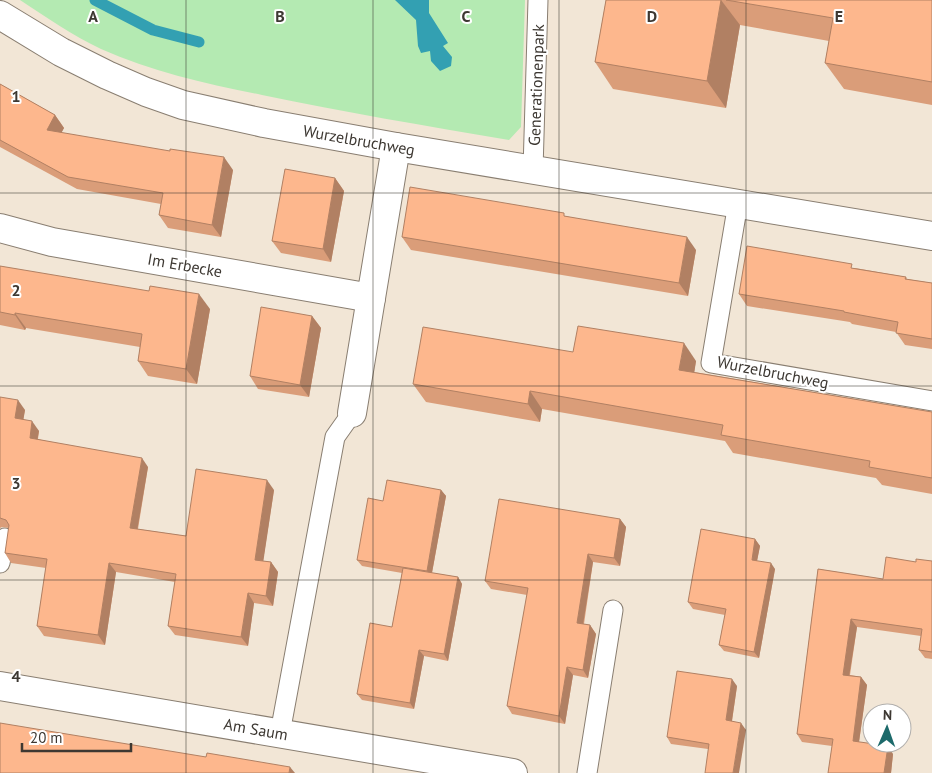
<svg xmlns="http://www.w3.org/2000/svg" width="932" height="773" viewBox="0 0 932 773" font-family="'PT Sans',sans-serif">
<rect width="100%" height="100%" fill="#f2e6d6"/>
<path fill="#b4eab2" d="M20,0H525L521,127L509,140C426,126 344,112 262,95C208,84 152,72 101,49C73,36 46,17 20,0Z"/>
<polygon fill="#33a0b2" points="395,0 429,0 429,13 448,43 443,46 452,57 451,66 440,71 431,61 430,51 421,53 418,46 416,20"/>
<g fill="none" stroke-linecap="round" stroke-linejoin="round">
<polyline stroke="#33a0b2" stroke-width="11" points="95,0 153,30 199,42"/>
<g stroke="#897e71" stroke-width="21">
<g id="service">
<polyline points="533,170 538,0"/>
<polyline points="738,203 711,363 932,401"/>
<polyline points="0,563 5,538"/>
<polyline points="280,733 335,437 352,413"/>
<polyline points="587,773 613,610"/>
</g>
</g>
<g stroke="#897e71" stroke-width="30">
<g id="minor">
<polyline points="0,15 61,52 107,75 146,92 183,105 264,123 396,147 932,236"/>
<polyline points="0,228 52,242 371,298 396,147"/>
<polyline points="352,413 371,298"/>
<polyline points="0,686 513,773"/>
</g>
</g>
<use href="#service" stroke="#fff" stroke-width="19"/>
<use href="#minor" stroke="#fff" stroke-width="28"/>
</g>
<g fill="#da9d79">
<polygon points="606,0 932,0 932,105 844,89 825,63 829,41 740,25 726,108 613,89 595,62"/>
<polygon points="0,84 55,115 64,128 61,133 233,170 221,237 168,228 159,215 161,204 77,189 0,147"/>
<polygon points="335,178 344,191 331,262 281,253 272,241"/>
<polygon points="566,216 696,250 688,296 411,250 402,237"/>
<polygon points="0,266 210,309 197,384 148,376 138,361 140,347 26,328 25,330 0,325"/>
<polygon points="855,268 906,277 907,279 932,283 932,349 905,345 896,332 852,324 850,322 747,306 739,294"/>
<polygon points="312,316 321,328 309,397 258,389 250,376"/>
<polygon points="573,352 696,361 694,372 932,412 932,494 882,485 876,478 733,453 725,441 542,409 540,422 426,402 413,384"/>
<polygon points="0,397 25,410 23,420 39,431 38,439 148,467 138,529 186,536 274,490 263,561 271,562 278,572 273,606 254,603 248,646 175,635 168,626 175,582 116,572 105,645 44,636 37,626 46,568 11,563 5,553 9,528 2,527 0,528"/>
<polygon points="441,490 446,496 432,573 458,577 462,584 448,661 424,656 414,709 362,700 357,694 392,627 402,573 362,566 357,560 383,501"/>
<polygon points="620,519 626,527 620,566 593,562 584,624 590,625 596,634 588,678 573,675 565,724 512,714 507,706 527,595 491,589 485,581"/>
<polygon points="755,539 760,546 757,561 775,569 759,658 724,651 719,645 725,615 693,609 688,602"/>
<polygon points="932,561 932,659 925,658 919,650 921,636 857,627 850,675 861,677 867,685 859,742 893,754 891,773 828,773 832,746 802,742 797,734 818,569 883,579 916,562"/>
<polygon points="737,686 732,721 746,730 708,749 671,744 667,737"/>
</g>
<g fill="#b18063">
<polygon points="721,0 740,25 726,108 707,81"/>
<polygon points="55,115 64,128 56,143 47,130"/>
<polygon points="224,157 233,170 221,237 212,225"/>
<polygon points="335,178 344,191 331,262 323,249"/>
<polygon points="687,237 696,250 688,296 679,283"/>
<polygon points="199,294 210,309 197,384 186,369"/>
<polygon points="15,313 26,328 25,330 15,315"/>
<polygon points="312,316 321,328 309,397 300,385"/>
<polygon points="684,343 696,361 692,388 679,370"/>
<polygon points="530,391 542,409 540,422 528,404"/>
<polygon points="18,400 25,410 22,428 15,418"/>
<polygon points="32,421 39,431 36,447 30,438"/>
<polygon points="142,458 148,467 136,537 130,528"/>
<polygon points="267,480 274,490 262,570 255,560"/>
<polygon points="441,490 446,496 431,578 427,571"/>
<polygon points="620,519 626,527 620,566 614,558"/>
<polygon points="755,539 760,546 756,566 752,560"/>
<polygon points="588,554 593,562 582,631 577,623"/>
<polygon points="271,562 278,572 273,606 266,596"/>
<polygon points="109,563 116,572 105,645 98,635"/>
<polygon points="771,563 775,569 759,658 754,652"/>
<polygon points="458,577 462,584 448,661 444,654"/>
<polygon points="248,593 254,603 248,646 241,637"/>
<polygon points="851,619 857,627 848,683 843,675"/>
<polygon points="590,625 596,634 588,678 583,670"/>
<polygon points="419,650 424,656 414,709 410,703"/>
<polygon points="567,667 573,675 565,724 559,716"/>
<polygon points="861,677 867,685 858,749 853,741"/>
<polygon points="732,679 737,686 731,727 726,720"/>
<polygon points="741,723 746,730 739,773 733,773"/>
<polygon points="888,746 893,754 891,773 884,773"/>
<polygon points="290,767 295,773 289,773"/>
</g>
<g fill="#fdb78d" stroke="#b18063">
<polygon points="606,0 721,0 707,81 595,62"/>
<polygon points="726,0 932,0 932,82 825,63 833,18"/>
<polygon points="0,84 55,115 47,130 170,151 170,149 224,157 212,225 159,215 163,193 68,177 0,140"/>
<polygon points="285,169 335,178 323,249 272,241"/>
<polygon points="410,187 564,213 564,216 687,237 679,283 402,237"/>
<polygon points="747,246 852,264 851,268 906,277 905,279 932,283 932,339 896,333 898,322 844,312 844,311 739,294"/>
<polygon points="0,266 149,291 150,286 199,294 186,369 138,361 142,334 15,313 15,315 0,312"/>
<polygon points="261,307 312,316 300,385 250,376"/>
<polygon points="578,326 684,343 679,370 932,412 932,478 869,467 870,461 721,435 723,425 530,391 528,404 413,384 423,327 573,352"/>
<polygon points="0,397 18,400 15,418 32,421 30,438 142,458 130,528 186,536 196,469 267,480 255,560 271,562 266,596 248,593 241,637 168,626 176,574 109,563 98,635 37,626 47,559 5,553 9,525 6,520 0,518"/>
<polygon points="387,480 441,490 427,571 357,560 368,498 383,501"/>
<polygon points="499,499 620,519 614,558 588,554 577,623 590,625 583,670 567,667 559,716 507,706 528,588 485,581"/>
<polygon points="701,529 755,539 752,560 771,563 754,652 719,645 726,609 688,602"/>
<polygon points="886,557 916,562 916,559 932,561 932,652 919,650 922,629 851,619 843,675 861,677 853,741 888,746 884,773 828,773 833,739 797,734 818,569 883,579"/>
<polygon points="403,568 458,577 444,654 419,650 410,703 357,694 370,623 392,627"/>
<polygon points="677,671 732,679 726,720 741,723 733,773 705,773 709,744 667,737"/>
<polygon points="0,723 206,757 207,753 290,767 289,773 0,773"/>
</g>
<path fill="none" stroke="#3d3832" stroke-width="1" stroke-opacity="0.55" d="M186,0V773M373,0V773M559,0V773M746,0V773M0,193H932M0,386H932M0,580H932"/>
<g text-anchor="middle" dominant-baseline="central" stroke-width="4" stroke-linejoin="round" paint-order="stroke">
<g font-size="16" fill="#3d3832" stroke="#fff">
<text transform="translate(536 85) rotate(-88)">Generationenpark</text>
<text transform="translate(359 140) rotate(10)">Wurzelbruchweg</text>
<text transform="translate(185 265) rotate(10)">Im Erbecke</text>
<text transform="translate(773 372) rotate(11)">Wurzelbruchweg</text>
<text transform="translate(256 729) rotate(10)">Am Saum</text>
</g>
</g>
<g font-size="16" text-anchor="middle" font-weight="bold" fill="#3d3832" stroke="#fff" stroke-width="4" stroke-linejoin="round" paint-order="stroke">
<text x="93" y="22">A</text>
<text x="280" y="22">B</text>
<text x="466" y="22">C</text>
<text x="652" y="22">D</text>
<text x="839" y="22">E</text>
<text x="16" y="102">1</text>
<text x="16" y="296">2</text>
<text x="16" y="489">3</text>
<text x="16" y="682">4</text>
</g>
<g transform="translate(887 728) rotate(2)"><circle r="24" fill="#ffffff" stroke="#b1afad"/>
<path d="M0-4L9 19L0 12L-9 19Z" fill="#1d6a6b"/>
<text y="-8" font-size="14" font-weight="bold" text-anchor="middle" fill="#3d3832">N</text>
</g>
<path d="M22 743v8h109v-8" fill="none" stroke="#3d3832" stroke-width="2.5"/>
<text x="30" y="743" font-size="15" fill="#3d3832" stroke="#ffffff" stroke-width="4" paint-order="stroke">20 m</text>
</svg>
